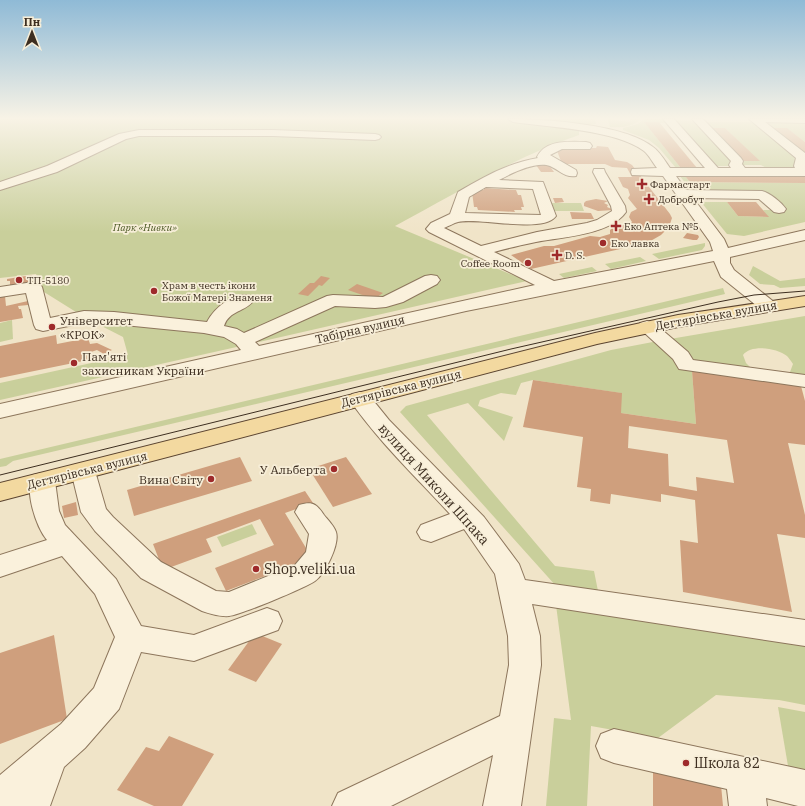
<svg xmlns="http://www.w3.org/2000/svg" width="805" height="806" viewBox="0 0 805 806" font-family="'IBM Plex Serif',serif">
<rect width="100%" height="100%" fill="#f0e4c8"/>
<g fill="#c9cf9b">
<path d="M0,119H504L579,129V135C515,157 455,194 395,226L527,281L259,342L239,330L224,337L241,346L0,400V383L128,355L123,337L84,317L44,292L36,274L0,278Z"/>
<polygon points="543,119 595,119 596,124 589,125"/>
<path d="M608,119L630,122V119H640C634,127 620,128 610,127Z"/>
<polygon points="644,119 664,119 666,123 645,123 680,167 697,168 701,170 676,168 659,148 649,140 623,130 623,128 638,124"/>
<polygon points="671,120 697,121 731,161 733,166 713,166"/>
<polygon points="706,122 754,122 796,157 794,164 801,169 768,169 761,165 741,165 744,161 759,161 725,128 710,128"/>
<polygon points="764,122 805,123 805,142 788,129 773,128"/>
<polygon points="680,176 685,176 690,182 805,183 805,222 744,236 727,234 701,202 727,202 738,216 768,217 763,210 782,210 784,208 768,193 694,193 691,191"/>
<polygon points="550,203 581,203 584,211 553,211"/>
<polygon points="705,243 705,246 702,250 659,259 652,254"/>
<polygon points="640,257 646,261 611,269 605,264"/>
<polygon points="753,266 780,281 805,278 805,286 780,288 774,285 760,284 749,275"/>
<polygon points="592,267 597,271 564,278 559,274"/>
<polygon points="723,288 725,294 13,461 6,466 0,467 0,459"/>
<path d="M805,316V377L786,375L790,372L793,364C791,361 789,358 787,356C777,348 751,344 743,355L746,363L754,371L689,363L670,339Z"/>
<polygon points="12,320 13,339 0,342 0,323"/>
<polygon points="658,341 676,359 678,368 692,371 696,424 621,413 621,393 533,380 521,383 516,395 501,393 480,400 478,406 513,417 504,441 468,403 427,415 555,566 594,571 599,596 556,586 400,412 406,406 611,350"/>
<polygon points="252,524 257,534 222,547 217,537"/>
<polygon points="556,605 805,641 805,705 779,700 716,695 658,738 591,726 587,806 546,806 554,718 571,720"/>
<polygon points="778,707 805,712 805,770 788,766"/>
</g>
<g fill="#cf9f7d" fill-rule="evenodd">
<polygon points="644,122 659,122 697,168 680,167"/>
<polygon points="710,128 725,128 760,161 744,161"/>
<polygon points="773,128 787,128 805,142 805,155"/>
<polygon points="597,146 608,147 615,160 627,162 632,165 670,214 672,218 669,227 661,235 647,243 531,269 511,255 544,246 554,246 590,236 600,237 610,234 610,230 614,227 629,224 632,222 629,217 631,212 637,209 628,198 630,195 628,189 623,187 618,177 632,177 627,168 612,167 605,164 562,164 556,148 596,148"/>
<polygon points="536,165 549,165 554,172 541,172"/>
<polygon points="685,176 805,177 805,183 690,182"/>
<polygon points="484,188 516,190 518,195 521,195 524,207 521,207 522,210 514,210 515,212 478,210 477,207 474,207 472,192 474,190 484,190"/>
<polygon points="553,198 562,198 564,202 555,203"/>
<polygon points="596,199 608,201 604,203 608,205 607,207 614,210 598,211 584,206 584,203 586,201"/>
<polygon points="727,202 756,202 769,217 738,216"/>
<polygon points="570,212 591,213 594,219 572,219"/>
<polygon points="687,233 698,235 699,237 697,240 693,240 683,238"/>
<polygon points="32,275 32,277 30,278 30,283 10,286 10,281 7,281 7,279"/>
<polygon points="321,276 330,278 322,286 319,285 308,296 298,294 310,283 314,283"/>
<polygon points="357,284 383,293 374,299 348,290"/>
<polygon points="5,296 6,306 28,301 28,305 18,306 19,309 21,309 23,318 0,322 0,297"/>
<polygon points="56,335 57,344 88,338 90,344 97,343 112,350 104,354 97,350 91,352 93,359 0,378 0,346"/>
<path d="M692,371L801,386L805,401V445L788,443L805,515V538L777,534L792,612L683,592L680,540L698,543L695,500L661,494V502L611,494L610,504L590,501L591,489L577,487L583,437L523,427L533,380L622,393L621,413L696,424ZM629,426L727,440L734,483L696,477L697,491L669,486L668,454L628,448Z"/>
<polygon points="240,457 252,481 134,516 127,490"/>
<polygon points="346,457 372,494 333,507 309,469"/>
<polygon points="305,491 313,503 285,513 312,558 226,591 215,568 274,545 260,519 206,539 212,552 163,570 153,544"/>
<polygon points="76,502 78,515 64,518 62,506"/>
<polygon points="255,633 282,644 256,682 228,670"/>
<polygon points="54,635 67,719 0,744 0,653"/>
<polygon points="169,736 214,754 182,806 154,806 117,790 146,747 159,751"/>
<polygon points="653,769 721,785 723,806 653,806"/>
</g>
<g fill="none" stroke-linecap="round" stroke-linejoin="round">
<g stroke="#8d765c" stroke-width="2">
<g id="minor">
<path d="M508,119C544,119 625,124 653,147C660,152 665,161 670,168H705L663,119H674L718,168H731L729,165L731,161L692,119H703L741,158L743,161L742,164L745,168H795L794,166L796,158L749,119H805V123L765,122L805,153V176H676L686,190L762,191C770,193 781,202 786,209L784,212L779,213L774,212L759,199L693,198L724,239L728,248L805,230V240L730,257V263L734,270L774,302L777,306L774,310L768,311L762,310L721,277L714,261L466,311L0,418V404L241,350L236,344L224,337L204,333L114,324L84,323L43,331L36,329L34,325L26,293L0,297V287L33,282L39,283L42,287L50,318L84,311L114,312L207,322C215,307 234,292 251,296L254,300C246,312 229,310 224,326L237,329L244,333L327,296L333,295L383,297L425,276L431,275L437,276L440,280L437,284L403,302L386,307L375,308L335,306L255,342L259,346L535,285L429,232L426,229L431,223L450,214L458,192C484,177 508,163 538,158L537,157C546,139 569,142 586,142L590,143L592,146L590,149H562L550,155L576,170L577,173L576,176C565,178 559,170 550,166C536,161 512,173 499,180L543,182L556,216C544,234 479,217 458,222C454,223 449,226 444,228L481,246L537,232L587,223L597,220L612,211L611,206L593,172L594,169H604L605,172L625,206L626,212C610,235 562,237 536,242C522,245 508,248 494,252L554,281L713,251L710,242L663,176L632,175L631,172L632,169L657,168C653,163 649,155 644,151C617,130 548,127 513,122ZM486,187L533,189L541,215L465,213L469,197Z"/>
<polygon points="139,130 273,130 375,134 379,135 381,137 379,139 375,140 273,136 139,136 126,139 57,172 0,190 0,182 47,166 119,134"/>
<polygon points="647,321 654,323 688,352 693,360 805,375 805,387 679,369 673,359 638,327 640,323"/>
<path d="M360,392L368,394L389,420L484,517L519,564L525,580L805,620V646L532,604L540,636L541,665L521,806H483L493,755L391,806H332L338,793L500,716L509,665L508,636L495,574L464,529L431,542L421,539L417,532L421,525L450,514C416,477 378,441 349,399L352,394Z"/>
<path d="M83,463L92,465L95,471L106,509L113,517L161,562L216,591L229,592L295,565L306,552L309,534L295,512L299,505C312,501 316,503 324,515C328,520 334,526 336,532C340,544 325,574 315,581C305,588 240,615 229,616C220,617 211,614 202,611L141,578L95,531L81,512L71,471L74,465Z"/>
<path d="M42,473L51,475L55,481L59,511L65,525L116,579L141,626L194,635L267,608L278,612L282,621L278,630L194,661L141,652L119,709L85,748L64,767L50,806H0V775L61,724L94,688L115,637L95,594L62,556L0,577V555L47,540C36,527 24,490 33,475Z"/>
<polygon points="614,729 805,770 805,806 798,806 766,798 767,806 729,806 727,789 614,763 601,758 596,746 601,734"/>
</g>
</g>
<g stroke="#5b4430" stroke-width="2">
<polygon id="major" points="805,296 805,306 678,327 597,344 0,501 0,483 595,333 678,315"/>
</g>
<use href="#minor" fill="#faf1dc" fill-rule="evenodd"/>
<use href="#major" fill="#f3d9a0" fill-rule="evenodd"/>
<polyline stroke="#3d2e20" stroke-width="1" points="0,475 511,349 718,302 754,295 805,291"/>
</g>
<linearGradient id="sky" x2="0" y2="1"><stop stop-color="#8fbad6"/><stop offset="0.51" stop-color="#f8f3e6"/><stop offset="1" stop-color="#f8f3e6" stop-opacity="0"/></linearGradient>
<rect width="805" height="232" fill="url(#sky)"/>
<g fill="#9e2a2b" stroke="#f7eed8" stroke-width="1.5">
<path d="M640 178h4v4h4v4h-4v4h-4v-4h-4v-4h4z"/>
<path d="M647 193h4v4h4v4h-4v4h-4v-4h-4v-4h4z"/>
<path d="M614 220h4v4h4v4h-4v4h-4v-4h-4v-4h4z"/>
<circle cx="603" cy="243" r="4"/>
<path d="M555 249h4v4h4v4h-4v4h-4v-4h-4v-4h4z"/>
<circle cx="528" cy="263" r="4"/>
<circle cx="19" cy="280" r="4"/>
<circle cx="154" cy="291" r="4"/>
<circle cx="52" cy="327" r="4"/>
<circle cx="74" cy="363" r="4"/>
<circle cx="334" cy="469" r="4"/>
<circle cx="211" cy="479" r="4"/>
<circle cx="256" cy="569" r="4"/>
<circle cx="686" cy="763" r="4"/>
</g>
<g text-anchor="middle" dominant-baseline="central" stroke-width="3.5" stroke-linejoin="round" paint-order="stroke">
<g font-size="10" fill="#3d2e20" stroke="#f7eed8" text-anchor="start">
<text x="650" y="184">Фармастарт</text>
<text x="658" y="199">Добробут</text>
<text x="624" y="226">Еко Аптека №5</text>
<text x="611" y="243">Еко лавка</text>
<text x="565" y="255">D. S.</text>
<text x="520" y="263" text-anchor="end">Coffee Room</text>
<text x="27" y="280">ТП-5180</text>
<text x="162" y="285">Храм в честь ікони<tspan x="162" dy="12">Божої Матері Знаменя</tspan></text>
</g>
<g font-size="10" font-style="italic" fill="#4d5a26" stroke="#f7eed8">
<text x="145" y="227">Парк «Нивки»</text>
</g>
<g font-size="12" fill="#3d2e20" stroke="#f7eed8">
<text transform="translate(716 315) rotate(-10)">Дегтярівська вулиця</text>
<text transform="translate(360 329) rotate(-13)">Табірна вулиця</text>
<text transform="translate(401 388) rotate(-14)">Дегтярівська вулиця</text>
<text transform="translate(87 470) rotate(-14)">Дегтярівська вулиця</text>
</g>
<g font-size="12" fill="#3d2e20" stroke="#f7eed8" text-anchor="start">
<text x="60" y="320">Університет<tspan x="60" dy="14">«КРОК»</tspan></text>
<text x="82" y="356">Пам'яті<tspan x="82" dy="14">захисникам України</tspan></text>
<text x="326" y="469" text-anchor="end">У Альберта</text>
<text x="203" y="479" text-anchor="end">Вина Світу</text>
</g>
<g font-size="14" fill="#3d2e20" stroke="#f7eed8">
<text transform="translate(434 484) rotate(48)">вулиця Миколи Шпака</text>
</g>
<g font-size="14" fill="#3d2e20" stroke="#f7eed8" text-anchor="start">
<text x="264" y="569">Shop.veliki.ua</text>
<text x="694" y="763">Школа 82</text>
</g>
</g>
<g transform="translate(32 32)" stroke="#f7eed8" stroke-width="3" paint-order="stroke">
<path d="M0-3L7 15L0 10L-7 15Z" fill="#3d2e20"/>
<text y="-6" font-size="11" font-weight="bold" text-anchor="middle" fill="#3d2e20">Пн</text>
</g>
</svg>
